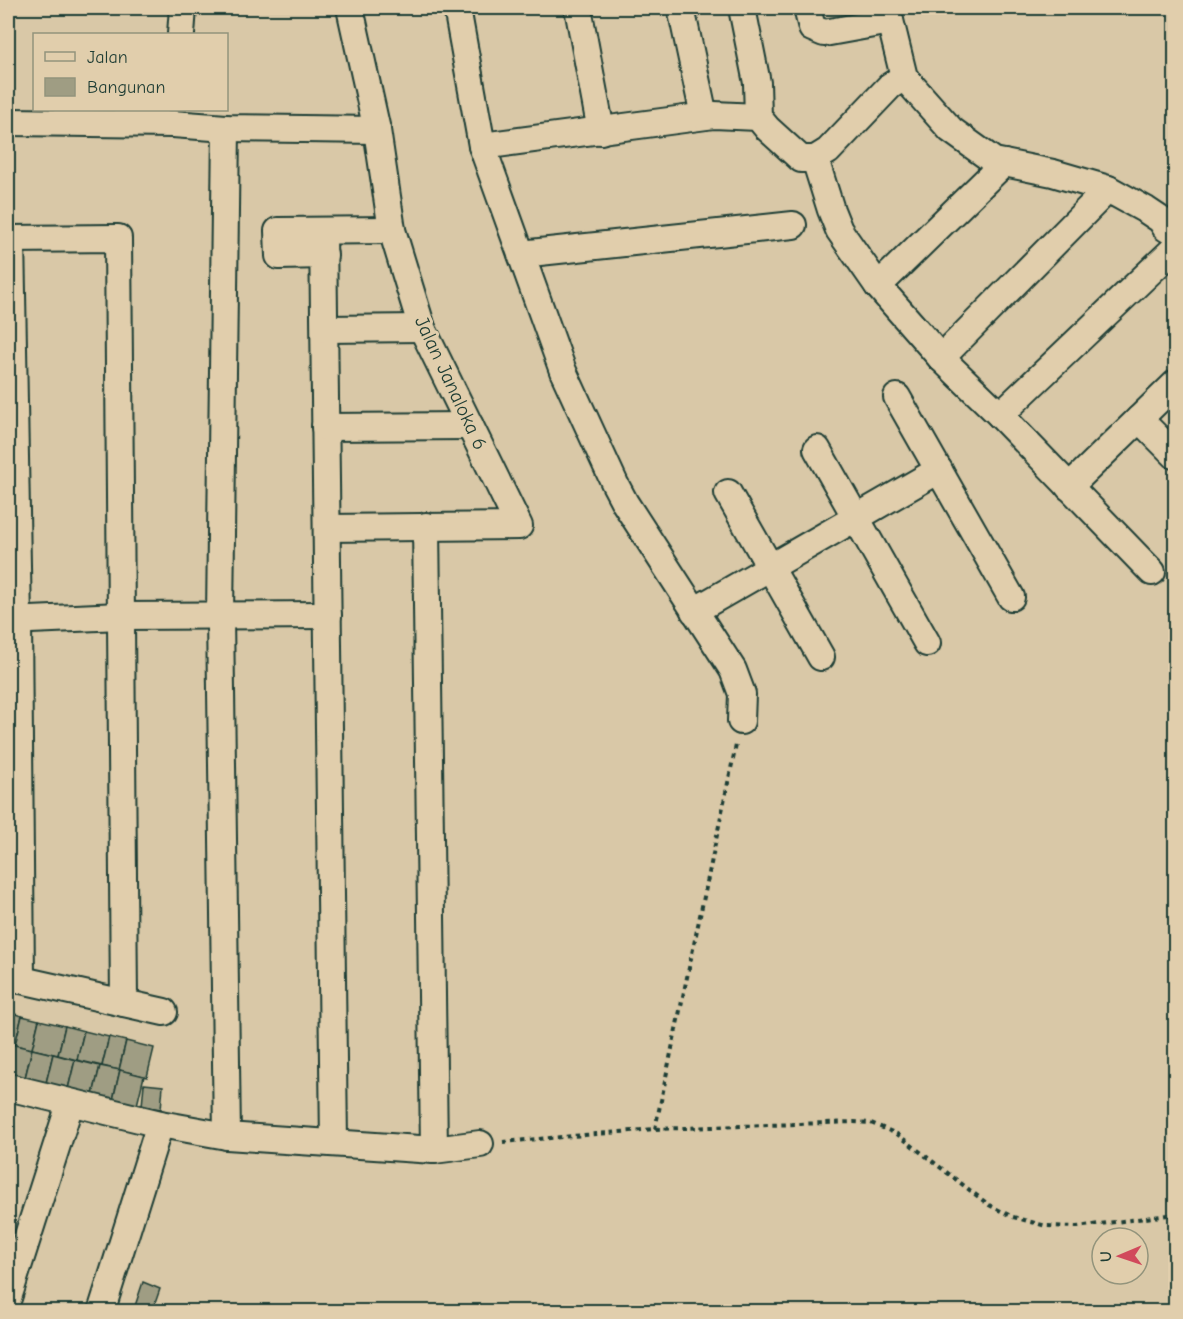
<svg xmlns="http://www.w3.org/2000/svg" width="1183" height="1319" viewBox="0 0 1183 1319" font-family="'Comic Neue',sans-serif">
<rect width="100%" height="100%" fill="#d9c8a7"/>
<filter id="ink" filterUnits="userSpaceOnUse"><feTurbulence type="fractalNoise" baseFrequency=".0167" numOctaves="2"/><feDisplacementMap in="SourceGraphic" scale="12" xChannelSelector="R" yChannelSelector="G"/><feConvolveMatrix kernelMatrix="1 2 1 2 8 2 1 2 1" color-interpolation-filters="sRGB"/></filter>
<g filter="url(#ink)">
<g fill="#9f9d83" stroke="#1f3d34" stroke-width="1.5">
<polygon points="8,1012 22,1016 15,1045 8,1043"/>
<polygon points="22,1016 39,1020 32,1049 15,1045"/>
<polygon points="39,1020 65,1026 58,1055 32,1049"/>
<polygon points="65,1026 84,1031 77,1060 58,1055"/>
<polygon points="84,1031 109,1037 102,1066 77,1060"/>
<polygon points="109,1037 126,1041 119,1070 102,1066"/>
<polygon points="126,1041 154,1048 147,1077 119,1070"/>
<polygon points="10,1044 32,1049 25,1078 8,1074"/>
<polygon points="32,1049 53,1054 46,1083 25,1078"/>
<polygon points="53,1054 75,1060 68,1089 46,1083"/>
<polygon points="75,1060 100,1066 93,1095 68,1089"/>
<polygon points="100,1066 120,1070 113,1100 93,1095"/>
<polygon points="120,1070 144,1076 137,1105 113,1100"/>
<polygon points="144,1084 163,1086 161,1109 142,1106"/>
<polygon points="143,1282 160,1289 152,1312 133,1312"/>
</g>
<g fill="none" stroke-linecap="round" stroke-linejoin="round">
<g stroke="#1f3d34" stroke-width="30">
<g id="street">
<polyline points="457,8 482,146 714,115 758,117 767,128 801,159 815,159 828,151 890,86 904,77"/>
<polyline points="578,8 601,131"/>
<polyline points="681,8 704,116"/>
<polyline points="742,8 757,83 758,117"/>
<polyline points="807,8 812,28 824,33 890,21"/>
<polyline points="887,8 904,77 951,130 994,161 1053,173 1108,189 1146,210 1161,220 1166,228 1176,234"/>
<polyline points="181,34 183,8"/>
<polyline points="8,122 173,124 226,128 377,130 350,8"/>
<polyline points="226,128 220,616 227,1136"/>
<polyline points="482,146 563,371 615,484 625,503 733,670 742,694 741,721"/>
<polyline points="815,159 831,210 839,230 878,286 941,358 1000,415 1176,247"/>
<polyline points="323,231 334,1143"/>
<polyline points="8,239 118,238 124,1003"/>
<polyline points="11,239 18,620 21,980"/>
<polyline points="521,254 793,225"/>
<polyline points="324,255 279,256 278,231 392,230"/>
<polyline points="878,286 1004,163"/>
<polyline points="325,329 422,328"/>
<polyline points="941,358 1108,189"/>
<polyline points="897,397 1011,597"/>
<polyline points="1000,415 1152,572"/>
<polyline points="1139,419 1176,456"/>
<polyline points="325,427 470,426"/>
<polyline points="817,449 927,643"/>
<polyline points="1069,487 1176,383"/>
<polyline points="728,493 821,657"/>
<polyline points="426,526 434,1150"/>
<polyline points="327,528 519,526 422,328 392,230 377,130"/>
<polyline points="694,611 939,470"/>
<polyline points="8,621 120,616 328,615"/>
<polyline points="8,977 164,1012"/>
<polyline points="8,1087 160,1124 227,1136 434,1150 480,1144"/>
<polyline points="8,1298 70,1104"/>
<polyline points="101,1312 160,1124"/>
</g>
</g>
<g stroke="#1f3d34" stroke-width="4" stroke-dasharray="4.5 4.5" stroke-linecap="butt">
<polyline points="655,1129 736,745"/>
<polyline points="503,1142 655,1129 854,1122 871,1123 897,1134 989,1205 1013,1217 1046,1226 1077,1227 1176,1214"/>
</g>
<use href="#street" stroke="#e1ceac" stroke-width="26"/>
</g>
</g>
<g text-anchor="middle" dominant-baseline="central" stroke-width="6" stroke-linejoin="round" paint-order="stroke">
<g font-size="20" fill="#1f3d34" stroke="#e1ceac">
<text transform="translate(451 383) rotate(65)">Jalan Janaloka 6</text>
</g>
</g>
<rect width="1183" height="1319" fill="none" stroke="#e1ceac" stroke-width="30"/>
<rect x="15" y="15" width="1153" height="1289" fill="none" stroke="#1f3d34" stroke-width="2" filter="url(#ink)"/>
<rect x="33" y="33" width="195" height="78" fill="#e1ceac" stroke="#93947c" stroke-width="1.5"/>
<rect x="45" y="52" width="30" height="9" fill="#e1ceac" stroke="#93947c" stroke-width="1.5"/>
<text x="87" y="63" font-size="18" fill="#1f3d34">Jalan</text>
<rect x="45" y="78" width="30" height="18" fill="#9f9d83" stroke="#93947c" stroke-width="1.5"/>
<text x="87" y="93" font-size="18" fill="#1f3d34">Bangunan</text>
<g transform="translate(1120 1256) rotate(268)"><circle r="28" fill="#e1ceac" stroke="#93947c" stroke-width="1.5"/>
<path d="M0-4.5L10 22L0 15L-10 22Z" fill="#d1495b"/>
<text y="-9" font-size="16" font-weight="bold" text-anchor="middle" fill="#1f3d34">U</text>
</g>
</svg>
